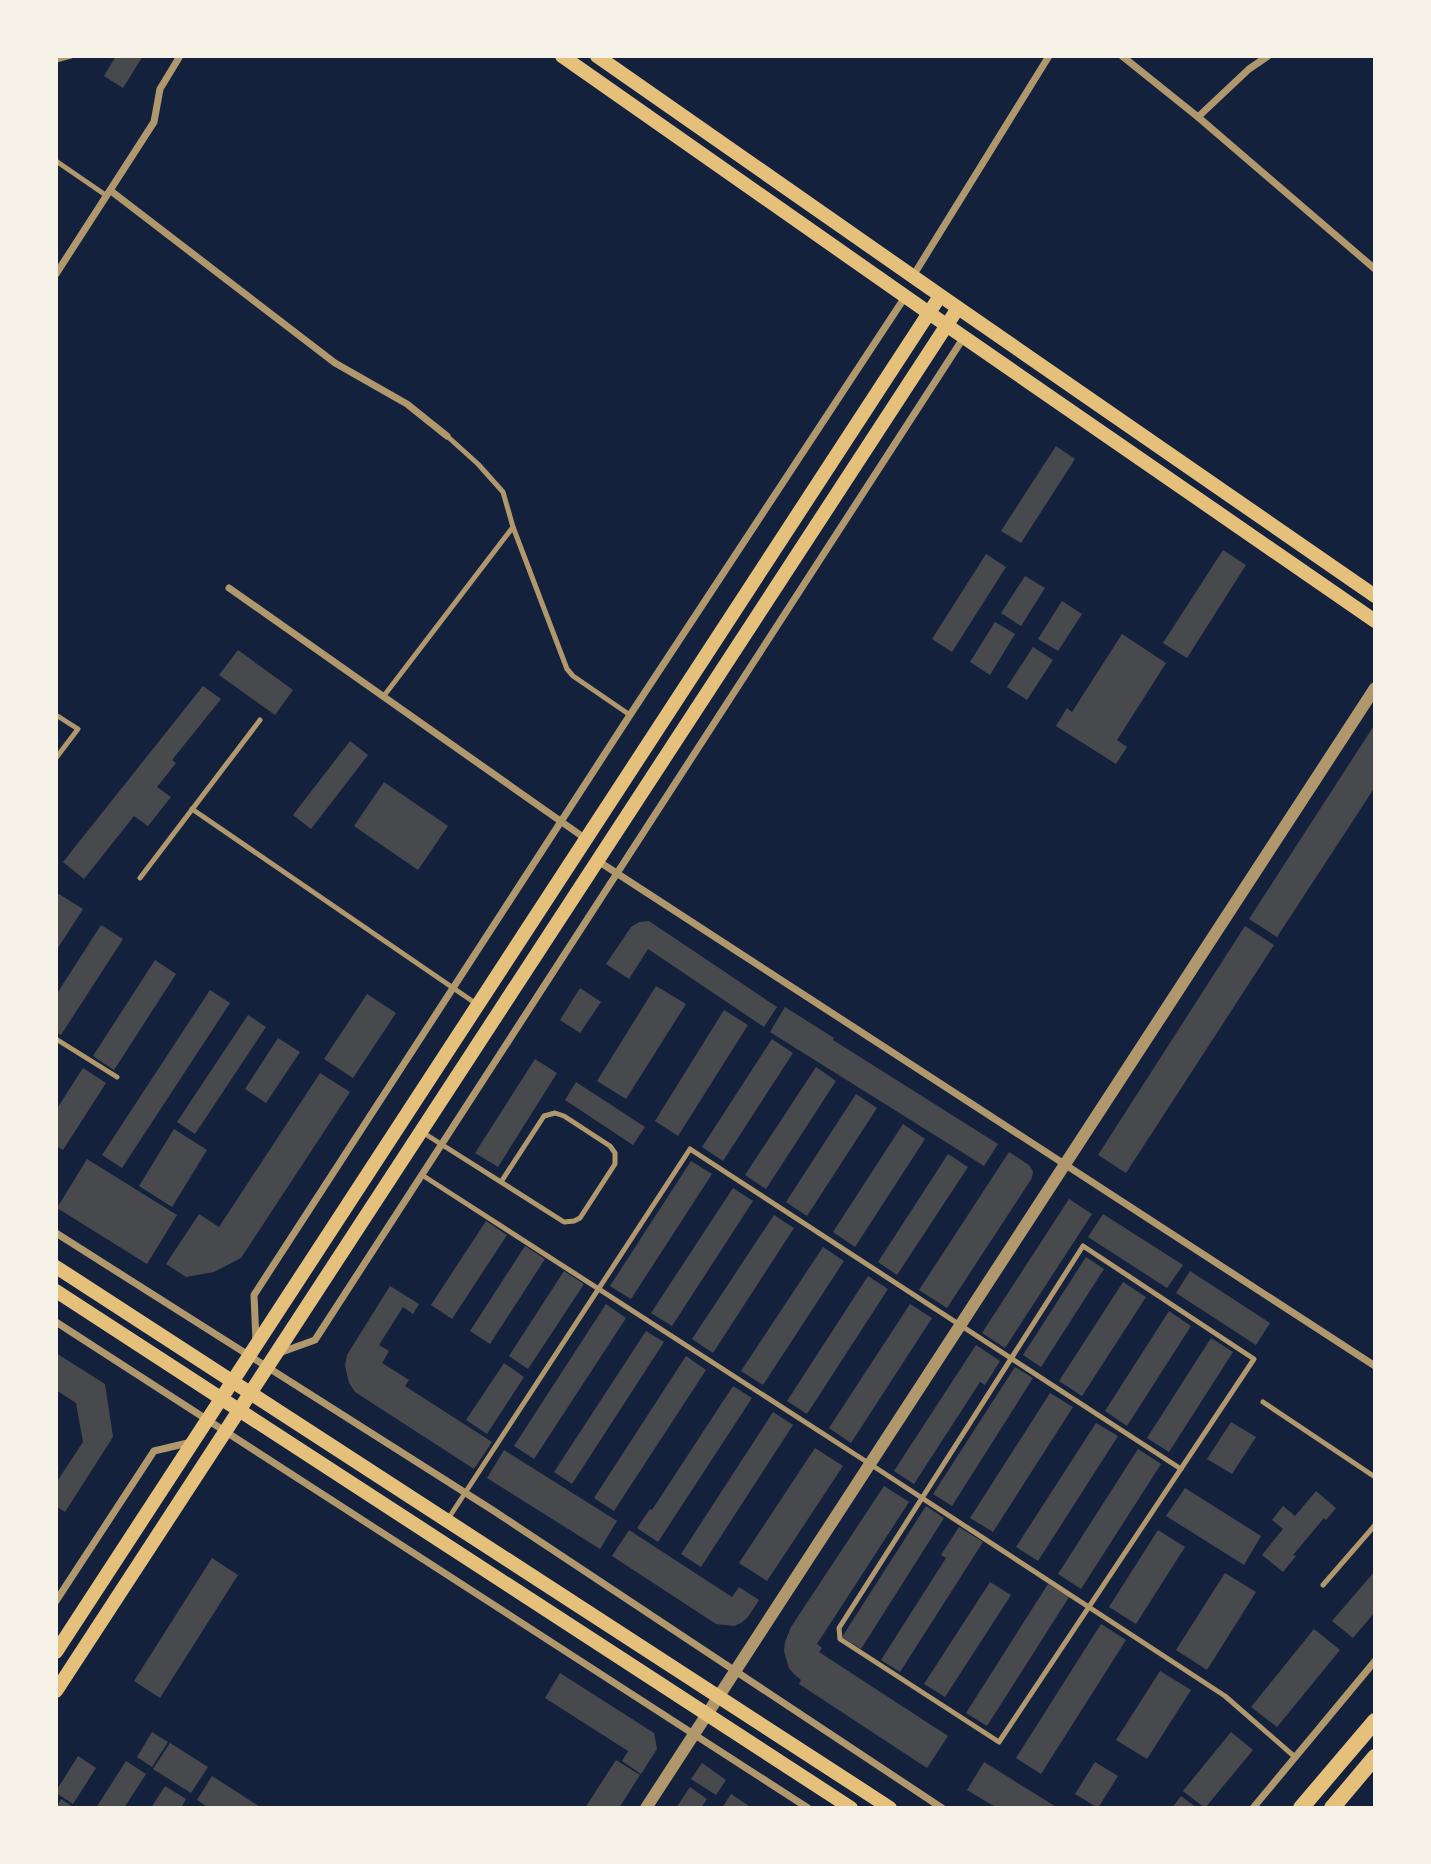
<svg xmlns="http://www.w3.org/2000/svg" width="1431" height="1864" viewBox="0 0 1431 1864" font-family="'Golos Text',sans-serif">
<rect width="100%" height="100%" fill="#14213d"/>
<g fill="#48494c">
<polygon points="116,56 143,56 123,88 104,76"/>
<polygon points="1056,446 1075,459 1021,543 1001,531"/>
<polygon points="1223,550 1246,565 1187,658 1163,643"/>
<polygon points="986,554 1006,567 952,652 932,639"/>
<polygon points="1025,576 1045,588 1021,626 1001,613"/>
<polygon points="1062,601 1082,614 1058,651 1038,639"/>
<polygon points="995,622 1015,634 990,675 970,662"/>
<polygon points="1122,634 1166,663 1117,740 1127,747 1116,764 1056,726 1067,708 1072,712"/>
<polygon points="1033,647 1053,660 1027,700 1007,687"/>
<polygon points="238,650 293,690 275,715 219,675"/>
<polygon points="203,686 221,699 172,760 176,763 157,787 171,797 148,826 134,816 84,879 63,862"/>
<polygon points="1375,724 1375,787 1277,937 1249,919"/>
<polygon points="350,741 368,755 311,829 293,815"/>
<polygon points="384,782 448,826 418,870 354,826"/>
<polygon points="59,894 83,909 56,951 56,899"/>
<polygon points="649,921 777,1007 764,1027 648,949 629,979 606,964 631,927 639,922"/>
<polygon points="101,925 123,939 61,1035 56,1032 56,995"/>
<polygon points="1245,926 1274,945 1126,1173 1098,1155"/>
<polygon points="155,960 176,974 114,1070 93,1056"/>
<polygon points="656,986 686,1004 626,1099 597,1081"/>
<polygon points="580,988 601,1002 580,1033 560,1020"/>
<polygon points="210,990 230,1003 122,1168 102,1155"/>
<polygon points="367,994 396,1013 353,1078 324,1059"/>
<polygon points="785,1007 834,1038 833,1040 998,1144 984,1166 770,1032"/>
<polygon points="724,1010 748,1025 678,1136 655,1121"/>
<polygon points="248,1015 266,1027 195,1134 177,1122"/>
<polygon points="278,1038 300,1052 266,1103 245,1089"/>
<polygon points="772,1039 793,1053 723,1161 702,1147"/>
<polygon points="535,1059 557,1073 498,1167 475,1153"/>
<polygon points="816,1067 836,1081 766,1189 745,1175"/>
<polygon points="83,1068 106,1083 63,1150 56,1146 56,1110"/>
<polygon points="320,1073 350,1092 241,1258 214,1272 186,1277 166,1264 199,1214 219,1227"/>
<polygon points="576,1082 645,1127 633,1145 565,1100"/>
<polygon points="856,1094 877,1108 807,1216 786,1202"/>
<polygon points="903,1124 925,1139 855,1247 833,1232"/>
<polygon points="174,1129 207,1150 172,1207 139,1186"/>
<polygon points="1009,1152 1029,1165 1033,1171 1032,1178 947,1308 919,1290"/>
<polygon points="948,1154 968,1167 897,1275 878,1262"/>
<polygon points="87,1159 177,1215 147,1264 57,1208"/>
<polygon points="691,1161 712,1174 631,1299 610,1286"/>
<polygon points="733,1188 753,1201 672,1326 651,1313"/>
<polygon points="1069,1199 1092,1214 1005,1348 982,1333"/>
<polygon points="1103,1214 1183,1265 1167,1288 1088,1237"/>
<polygon points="774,1215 794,1228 713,1353 692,1339"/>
<polygon points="486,1221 507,1235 452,1319 431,1305"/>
<polygon points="525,1246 545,1259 490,1344 470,1331"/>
<polygon points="823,1247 844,1261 763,1385 741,1371"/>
<polygon points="1086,1257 1104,1269 1041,1367 1023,1355"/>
<polygon points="564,1271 584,1284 528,1369 509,1356"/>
<polygon points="1190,1271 1270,1323 1256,1345 1176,1293"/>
<polygon points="868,1276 888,1289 807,1414 787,1401"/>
<polygon points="1123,1282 1146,1297 1082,1396 1059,1381"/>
<polygon points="390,1286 419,1304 413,1314 403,1307 379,1345 389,1351 382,1363 409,1380 405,1386 492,1442 474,1469 355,1392 349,1383 345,1365 347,1355"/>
<polygon points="606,1304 626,1318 534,1459 514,1446"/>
<polygon points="910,1304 932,1318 851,1443 829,1428"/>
<polygon points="1169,1311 1191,1326 1127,1426 1105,1411"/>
<polygon points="646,1331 664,1342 572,1484 554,1472"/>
<polygon points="1211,1338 1233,1352 1169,1452 1147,1438"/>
<polygon points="976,1345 1000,1361 985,1385 980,1382 914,1484 894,1471"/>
<polygon points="56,1353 105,1384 113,1437 65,1512 56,1506 56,1483 83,1442 76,1403 56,1390"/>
<polygon points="686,1356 706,1370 614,1511 594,1498"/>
<polygon points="504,1363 524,1377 487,1434 466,1420"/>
<polygon points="1015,1367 1033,1378 952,1506 933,1494"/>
<polygon points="733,1386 752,1398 658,1542 637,1528 650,1509 652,1510"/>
<polygon points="1050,1393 1073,1407 993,1532 970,1518"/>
<polygon points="773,1412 793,1425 701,1567 681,1554"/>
<polygon points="1231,1422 1256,1437 1232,1474 1207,1459"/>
<polygon points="1096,1423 1118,1436 1038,1561 1016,1547"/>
<polygon points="815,1448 843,1466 767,1581 739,1563"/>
<polygon points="1138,1449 1161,1464 1081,1589 1058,1574"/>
<polygon points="504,1450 617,1521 600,1549 487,1478"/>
<polygon points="884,1486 909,1502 817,1644 822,1648 819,1652 948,1736 927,1768 799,1684 801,1680 794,1674 789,1668 784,1651 785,1642 791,1627"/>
<polygon points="1185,1488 1261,1536 1244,1565 1166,1516"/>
<polygon points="1316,1491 1336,1508 1326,1520 1324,1518 1293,1555 1296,1556 1283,1572 1262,1555 1283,1529 1272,1520 1283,1506 1295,1516"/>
<polygon points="926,1506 944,1518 861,1649 842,1637"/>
<polygon points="959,1527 983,1542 900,1672 881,1660 946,1558 941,1555"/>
<polygon points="629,1530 732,1597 739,1587 759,1600 748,1617 741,1623 734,1626 716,1624 612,1556"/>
<polygon points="1158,1530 1185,1547 1136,1624 1109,1607"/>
<polygon points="212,1558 238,1575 160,1698 134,1681"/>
<polygon points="1375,1571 1375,1612 1353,1638 1332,1621"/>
<polygon points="1225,1573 1256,1592 1207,1670 1176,1650"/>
<polygon points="990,1582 1011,1595 945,1697 924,1684"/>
<polygon points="1048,1584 1069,1597 987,1726 966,1713"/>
<polygon points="1101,1624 1126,1640 1041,1774 1016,1758"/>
<polygon points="1314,1629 1340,1650 1277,1727 1251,1707"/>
<polygon points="1160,1671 1191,1690 1147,1759 1116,1740"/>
<polygon points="560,1673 654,1733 657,1749 641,1774 622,1761 628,1751 545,1698"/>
<polygon points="152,1732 168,1742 152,1767 137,1757"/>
<polygon points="1231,1732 1253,1750 1205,1808 1183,1791"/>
<polygon points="170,1743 208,1767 191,1793 153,1769"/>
<polygon points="78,1756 96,1768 73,1804 56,1793 56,1791"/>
<polygon points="616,1760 640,1775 619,1808 585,1808"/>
<polygon points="126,1761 146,1774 124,1808 96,1808"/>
<polygon points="984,1762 1058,1808 997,1808 967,1790"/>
<polygon points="1095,1762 1118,1776 1098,1808 1075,1794"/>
<polygon points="702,1763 726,1780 716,1795 691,1779"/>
<polygon points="212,1776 262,1808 209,1808 197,1800"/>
<polygon points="165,1786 186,1799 181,1808 151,1808"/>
<polygon points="690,1787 707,1799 701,1808 676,1808"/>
<polygon points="731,1794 752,1808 722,1808"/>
<polygon points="1181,1796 1197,1808 1172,1808"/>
<polygon points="61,1799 75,1808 56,1808"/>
</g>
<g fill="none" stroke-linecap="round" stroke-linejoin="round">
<g stroke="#b1986c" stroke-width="5">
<polyline points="56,60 71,56"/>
<polyline points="56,161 107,196"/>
<polyline points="513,527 567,669 573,676 630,715"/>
<polyline points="383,697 513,527 503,492 478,464 447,436"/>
<polyline points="56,715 78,729 56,758"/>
<polyline points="192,809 478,1005"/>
<polyline points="140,878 260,720"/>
<polyline points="56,1039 117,1077"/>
<polyline points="422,1132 564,1222 574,1221 580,1218 615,1164 615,1153 610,1146 564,1116 555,1113 544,1116 501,1182"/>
<polyline points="422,1175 870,1464 1225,1696 1295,1757"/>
<polygon points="1083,1246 1254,1359 999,1742 840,1639 839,1628"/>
<polyline points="1263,1402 1375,1477"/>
<polyline points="448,1519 690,1149 1181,1469"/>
<polyline points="1323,1585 1375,1525"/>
</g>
<g stroke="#b1986c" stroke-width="7">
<polyline points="1122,56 1198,117 1375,269"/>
<polyline points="1198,117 1249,69 1268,56"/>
<polyline points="111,191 335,363 407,404 447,436"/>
<polyline points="56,274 154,122 160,89 180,56"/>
<polyline points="913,276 1049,56"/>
<polyline points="229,588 586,839"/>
<polyline points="598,861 1375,1366"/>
<polyline points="56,1233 494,1511 942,1808"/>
<polyline points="56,1322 808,1808"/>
<polyline points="256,1341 254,1295 630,715 905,297"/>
<polyline points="279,1353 315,1340 964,337"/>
<polyline points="56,1601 154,1451 192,1442"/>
<polyline points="1253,1808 1375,1661"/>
</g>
<polyline stroke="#b1986c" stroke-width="12" points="646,1808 1375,688"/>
<g stroke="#e5c07b" stroke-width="14">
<polyline points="562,56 939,320 1375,621"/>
<polyline points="597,56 951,303 1375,596"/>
<polyline points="56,1267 890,1808"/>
<polyline points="56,1291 851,1808"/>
<polyline points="56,1652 940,296"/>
<polyline points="56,1691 958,308"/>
</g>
<g stroke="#e5c07b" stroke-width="16">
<polyline points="1301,1808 1375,1721"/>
<polyline points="1332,1808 1375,1757"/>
</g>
</g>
<rect width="1431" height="1864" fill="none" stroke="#f6f1e7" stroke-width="116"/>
</svg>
